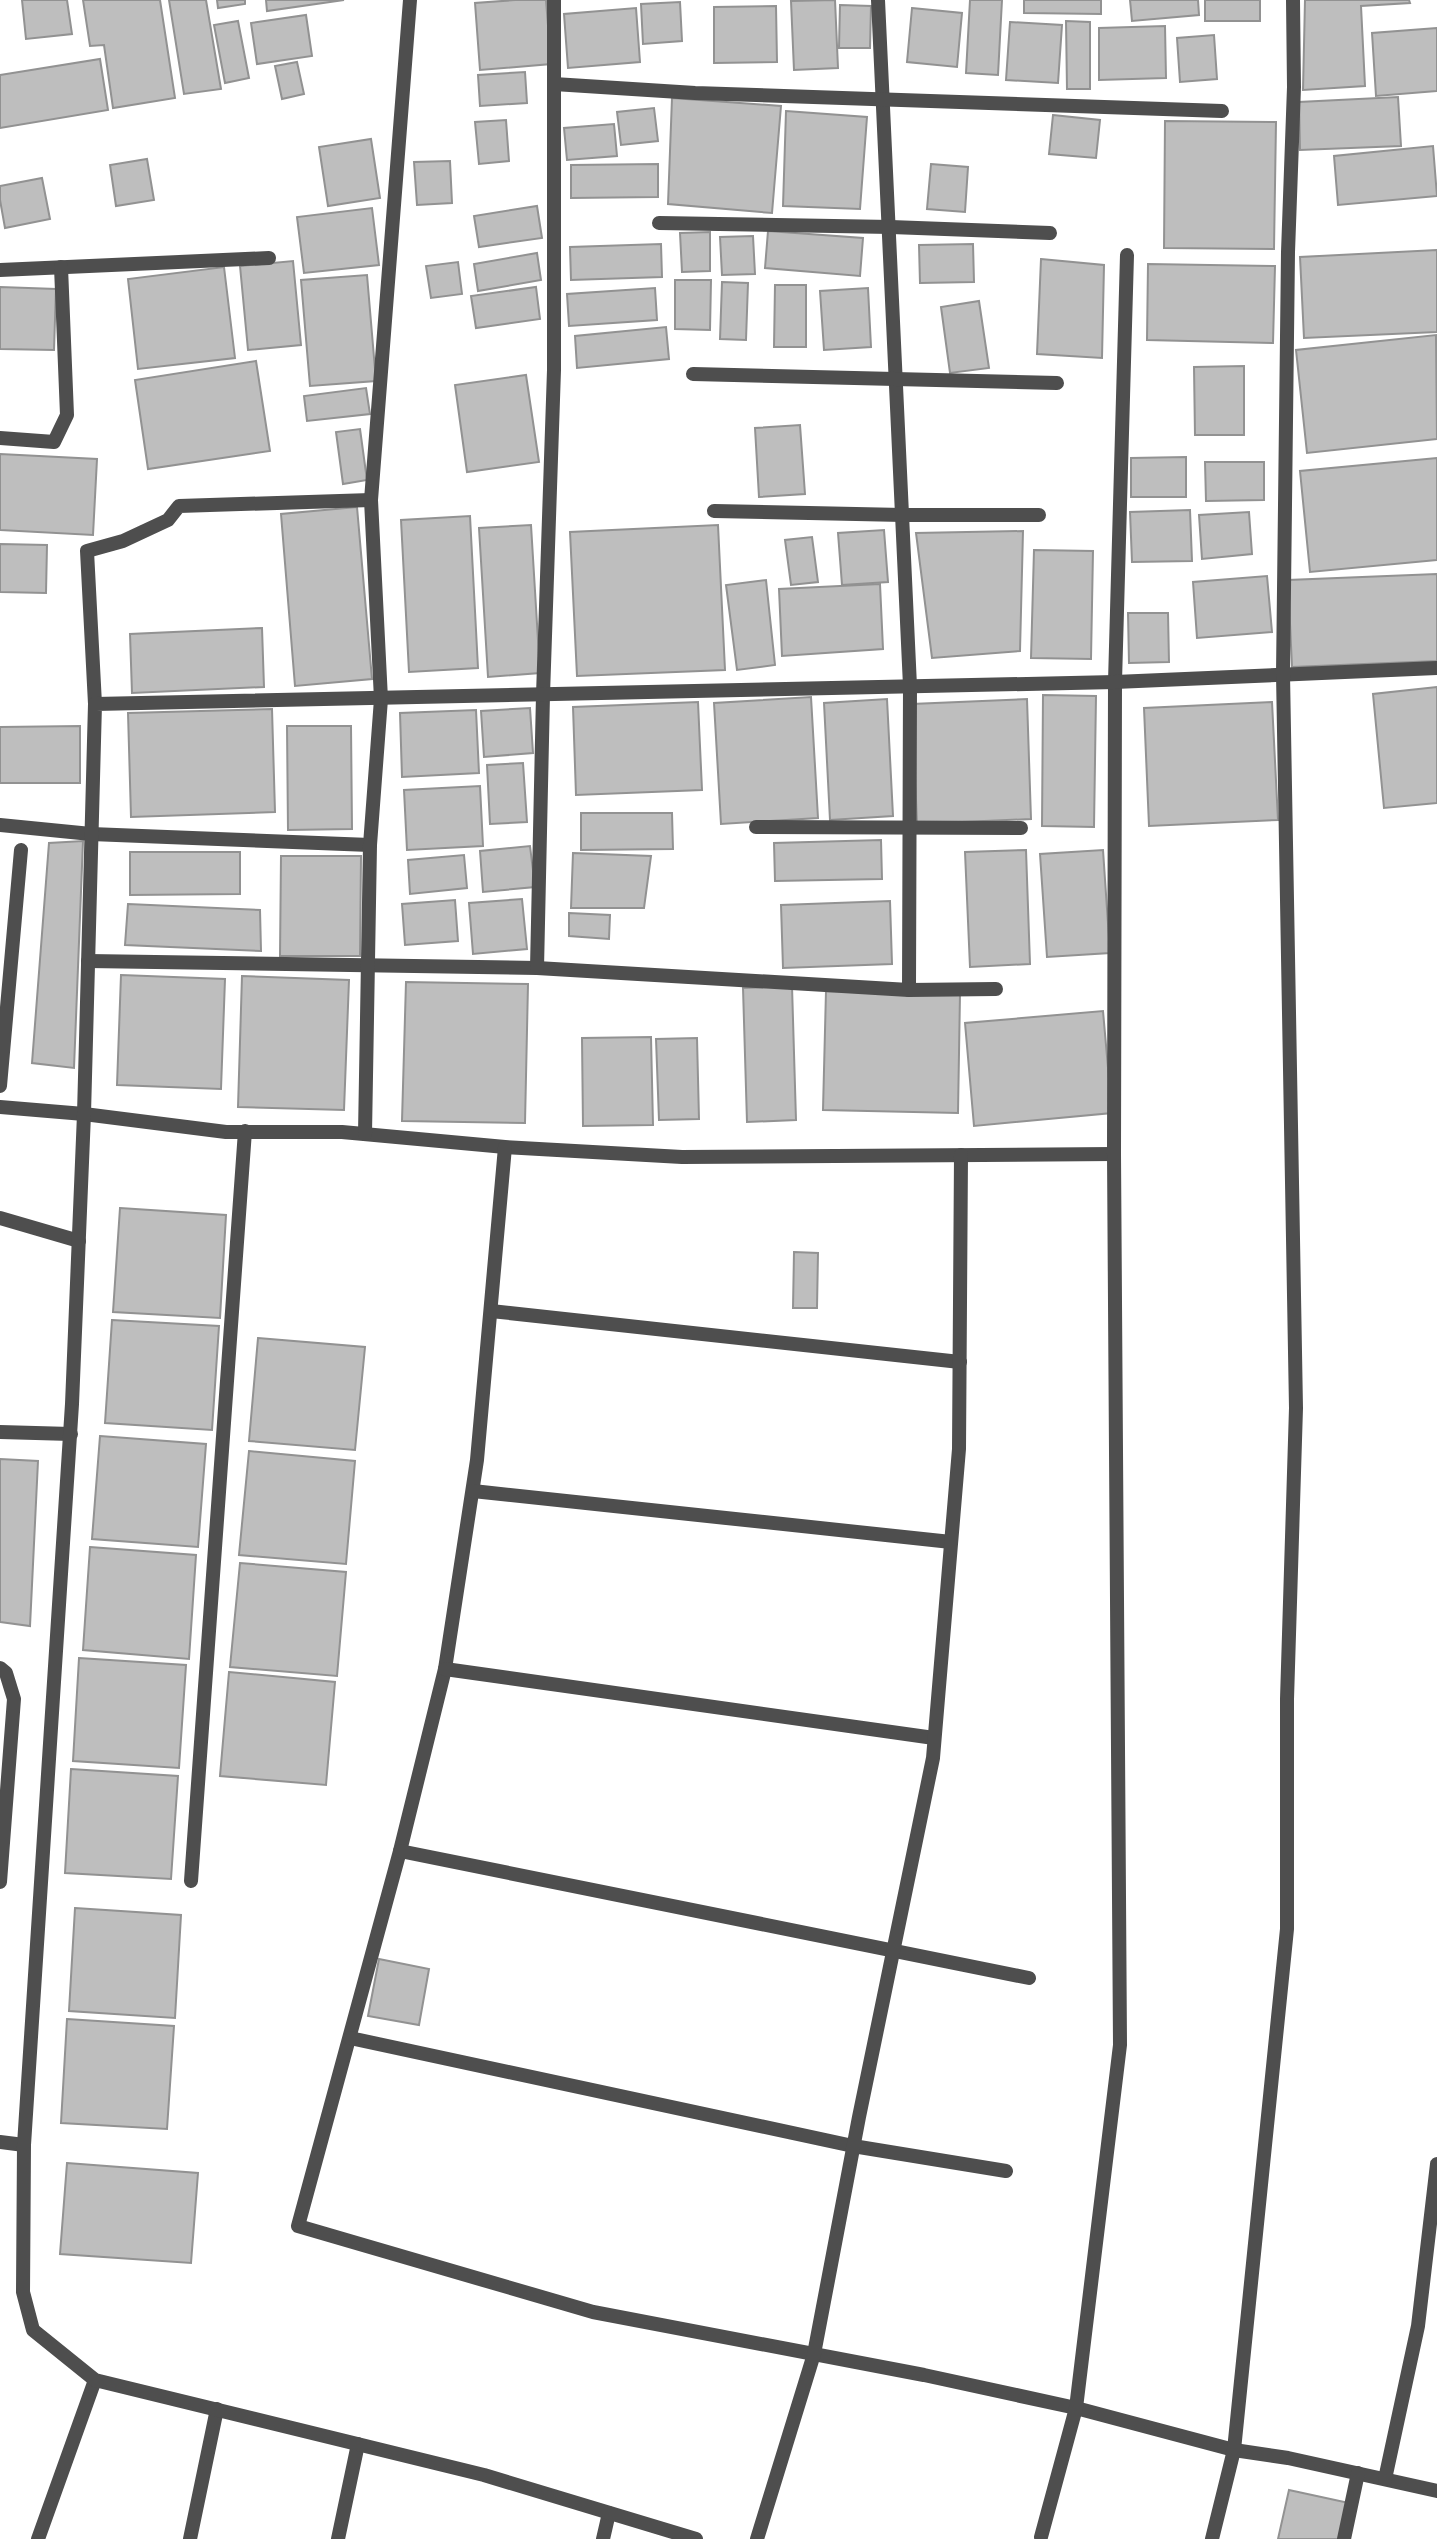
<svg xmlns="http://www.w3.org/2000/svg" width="1437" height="2539" viewBox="0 0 1437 2539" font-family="'Fira Sans Condensed',sans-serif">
<rect width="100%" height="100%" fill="#fff"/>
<g fill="#bebebe" stroke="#929292" stroke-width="2">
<polygon points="22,0 67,0 72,34 26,39"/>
<polygon points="83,0 160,0 175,98 113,108 104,45 90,46"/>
<polygon points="169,0 206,0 221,89 184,94"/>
<polygon points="217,0 245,0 245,4 218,8"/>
<polygon points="266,0 344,0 267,11"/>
<polygon points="515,0 546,0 551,64 480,70 475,3"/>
<polygon points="835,0 838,68 794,70 791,1"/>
<polygon points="970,0 1002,0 998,75 966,73"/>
<polygon points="1024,0 1101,0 1101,14 1024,13"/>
<polygon points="1130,0 1198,0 1199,15 1132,21"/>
<rect x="1205" y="0" width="55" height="21"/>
<polygon points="1305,0 1409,0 1410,3 1361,6 1365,86 1303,90"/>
<polygon points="680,2 682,41 643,44 641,4"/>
<polygon points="840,5 871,6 870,48 839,48"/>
<polygon points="776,6 777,62 714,63 714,7"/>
<polygon points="636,8 640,62 568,68 564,14"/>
<polygon points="912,8 962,13 957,67 907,62"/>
<polygon points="306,15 312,56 257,64 251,23"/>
<polygon points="238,21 249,78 225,83 214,25"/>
<polygon points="1066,21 1090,22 1090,89 1067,89"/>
<polygon points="1010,22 1062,25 1058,83 1006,80"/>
<polygon points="1165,26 1166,78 1099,80 1099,28"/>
<polygon points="1437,28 1437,91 1376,96 1372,33"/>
<polygon points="1214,35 1217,79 1180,82 1177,38"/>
<polygon points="100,59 108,110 0,128 0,75"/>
<polygon points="297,62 304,94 282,99 275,66"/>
<polygon points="525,72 527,103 480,106 478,75"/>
<polygon points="1398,97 1401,146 1300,150 1299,102"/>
<polygon points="672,98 781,106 772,213 668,204"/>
<polygon points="654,108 658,141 621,145 617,112"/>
<polygon points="786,111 867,117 860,209 783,206"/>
<polygon points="1053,115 1100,120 1096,158 1049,154"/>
<polygon points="506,120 509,161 479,164 475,122"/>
<polygon points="1165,121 1276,122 1274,249 1164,248"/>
<polygon points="614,124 617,156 567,160 564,128"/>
<polygon points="371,139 380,198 328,206 319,147"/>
<polygon points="1433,146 1437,196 1338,205 1334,156"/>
<polygon points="147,159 154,200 116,206 110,165"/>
<polygon points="450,161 452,203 417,205 414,162"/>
<polygon points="658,164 658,197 571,198 571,165"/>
<polygon points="931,164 968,167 965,212 927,209"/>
<polygon points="42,178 50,219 5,228 0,200 0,186"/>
<polygon points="537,206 542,238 479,247 474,216"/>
<polygon points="372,208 379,265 304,273 297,217"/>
<polygon points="768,231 863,238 860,276 765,268"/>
<polygon points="710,232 710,271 682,272 680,233"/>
<polygon points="753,236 755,274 722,275 720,237"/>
<polygon points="661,244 662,277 571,280 570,247"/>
<polygon points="973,244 974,282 920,283 919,245"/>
<polygon points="1437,250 1437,332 1304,338 1300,257"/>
<polygon points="537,253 541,280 478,291 474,264"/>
<polygon points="1041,259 1104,265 1102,358 1037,354"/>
<polygon points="293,261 301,345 248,350 240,266"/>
<polygon points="458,262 462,294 431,298 426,266"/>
<polygon points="1148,264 1275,266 1273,343 1147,340"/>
<polygon points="224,267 235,358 138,369 128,279"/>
<polygon points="367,275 376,381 310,386 301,280"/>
<polygon points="675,280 711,280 710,330 675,329"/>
<polygon points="722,282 748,283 746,340 720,339"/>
<polygon points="775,285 806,285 806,347 774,347"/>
<polygon points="0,287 56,289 54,350 0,349"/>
<polygon points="536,287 540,319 476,328 471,296"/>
<polygon points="655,288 657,320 569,326 567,294"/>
<polygon points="868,288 871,347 824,350 820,291"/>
<polygon points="979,301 989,368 950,373 941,307"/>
<polygon points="666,327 669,359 577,368 575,336"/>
<polygon points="1436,335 1437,439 1307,453 1296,350"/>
<polygon points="256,361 270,451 148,469 135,380"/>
<polygon points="1244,366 1244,435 1195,435 1194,367"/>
<polygon points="526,375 539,462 467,472 455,385"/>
<polygon points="366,388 370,414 307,421 304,396"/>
<polygon points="800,425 805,494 759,497 755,428"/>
<polygon points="360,429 367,480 343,484 336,432"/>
<polygon points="0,454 97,459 93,535 0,530"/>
<polygon points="1186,457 1186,497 1131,497 1131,458"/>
<polygon points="1437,458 1437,560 1310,572 1300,471"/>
<polygon points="1205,462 1264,462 1264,500 1206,501"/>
<polygon points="357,507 372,679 295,686 281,514"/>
<polygon points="1190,510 1192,561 1132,562 1130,512"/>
<polygon points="1249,512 1252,554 1202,559 1199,515"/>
<polygon points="470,516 478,668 409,672 401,520"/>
<polygon points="531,525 540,673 488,677 479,528"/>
<polygon points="718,525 725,670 577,676 570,532"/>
<polygon points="884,530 888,582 842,585 838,533"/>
<polygon points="1023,531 1020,651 932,658 916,533"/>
<polygon points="812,537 818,582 791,585 785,540"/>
<polygon points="0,544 47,545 46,593 0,592"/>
<polygon points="1034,550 1093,551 1091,659 1031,658"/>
<polygon points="1437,574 1437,661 1292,667 1288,580"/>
<polygon points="1267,576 1272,632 1197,638 1193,582"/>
<polygon points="766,580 775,665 737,670 726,585"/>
<polygon points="880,584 883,649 782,656 779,589"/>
<polygon points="1128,613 1168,613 1169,662 1129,663"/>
<polygon points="262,628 264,687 132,693 130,634"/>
<polygon points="1437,687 1437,803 1384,808 1373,694"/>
<polygon points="1043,695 1096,696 1094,827 1042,826"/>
<polygon points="811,697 818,818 721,824 714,703"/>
<polygon points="887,699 893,816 830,820 824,703"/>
<polygon points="1027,699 1031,819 917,824 912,704"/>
<polygon points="698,702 702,790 576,795 573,707"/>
<polygon points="1272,702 1278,820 1149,826 1144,708"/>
<polygon points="530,708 533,753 484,757 481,711"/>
<polygon points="272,709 275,812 131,817 128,713"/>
<polygon points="476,710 479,773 402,777 400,713"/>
<polygon points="80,726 80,783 0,783 0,727"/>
<polygon points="287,726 351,726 352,829 288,830"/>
<polygon points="523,763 527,822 490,824 487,765"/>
<polygon points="480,786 483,846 407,850 404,790"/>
<polygon points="581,813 672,813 673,849 581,850"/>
<polygon points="881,840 882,879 775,881 774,843"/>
<polygon points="83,841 74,1068 32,1063 49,843"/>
<polygon points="530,846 535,887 483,892 480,851"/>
<polygon points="1026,850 1030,964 970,967 965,852"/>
<polygon points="1103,850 1110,953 1047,957 1040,854"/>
<polygon points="130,852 240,852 240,894 130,895"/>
<polygon points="573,853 651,856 644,908 571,908"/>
<polygon points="464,855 467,888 410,894 408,860"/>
<polygon points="281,856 361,856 360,956 280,956"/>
<polygon points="522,899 527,949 473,954 469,903"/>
<polygon points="455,900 458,941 405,945 402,904"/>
<polygon points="890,901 892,964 783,968 781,905"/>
<polygon points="128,904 260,910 261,951 125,945"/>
<polygon points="569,913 610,915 609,939 569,936"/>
<polygon points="121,975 225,979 221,1089 117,1085"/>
<polygon points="242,976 349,980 344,1110 238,1107"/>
<polygon points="406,982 528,984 525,1123 402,1121"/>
<polygon points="792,986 796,1120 747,1122 743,988"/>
<polygon points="826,991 960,994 958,1113 823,1110"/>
<polygon points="1103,1011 1112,1113 974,1126 965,1023"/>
<polygon points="651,1037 653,1125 583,1126 582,1038"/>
<polygon points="697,1038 699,1119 659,1120 656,1039"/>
<polygon points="120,1208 226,1215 220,1318 113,1312"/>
<polygon points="794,1252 818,1253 817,1308 793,1308"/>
<polygon points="112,1320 219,1326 212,1430 105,1423"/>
<polygon points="258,1338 365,1347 355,1450 249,1441"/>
<polygon points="100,1436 206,1444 198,1547 92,1539"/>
<polygon points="249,1451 355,1461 346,1564 239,1555"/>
<polygon points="0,1459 38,1461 30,1626 0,1622"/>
<polygon points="90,1547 196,1555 189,1659 83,1650"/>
<polygon points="240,1563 346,1572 337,1676 230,1667"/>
<polygon points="79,1658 186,1665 179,1768 73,1761"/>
<polygon points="229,1672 335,1682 326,1785 220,1776"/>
<polygon points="71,1769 178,1776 171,1879 65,1873"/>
<polygon points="75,1908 181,1915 175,2018 69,2011"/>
<polygon points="379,1959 429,1969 419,2025 368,2016"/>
<polygon points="67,2019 174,2026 167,2129 61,2123"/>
<polygon points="67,2163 198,2173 191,2263 60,2254"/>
<polygon points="1289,2490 1349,2503 1341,2539 1278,2539"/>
</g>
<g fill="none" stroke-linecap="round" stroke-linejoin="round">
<polyline stroke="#4e4e4e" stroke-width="14" points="0,1086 21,850"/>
<g stroke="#4e4e4e" stroke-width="14">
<polyline points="878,0 910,686 909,990"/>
<polyline points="554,84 695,93 1222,111"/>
<polyline points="659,223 891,227 1050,233"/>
<polyline points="0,270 269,258"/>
<polyline points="693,374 1057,383"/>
<polyline points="0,438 54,442 67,415 61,267"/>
<polyline points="714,511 903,515 1039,515"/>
<polyline points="95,704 87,551 123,541 168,520 179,506 371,500"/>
<polyline points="0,825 91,834 370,845 381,699 371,500 410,0"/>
<polyline points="756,827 1021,828"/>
<polyline points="88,961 537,968 909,990 996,989"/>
<polyline points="537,968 543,695 554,370 554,0"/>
<polyline points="0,1107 84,1114 226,1132 342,1132 505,1147 682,1157 1114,1154"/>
<polyline points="365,1134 370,845"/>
<polyline points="505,1147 477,1460 445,1669 400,1851 298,2226 593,2312 924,2375 1076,2408 1234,2450 1288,2458 1437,2491"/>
<polyline points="0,1218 79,1241"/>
<polyline points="491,1311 960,1362"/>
<polyline points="0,1432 71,1434"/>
<polyline points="473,1491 951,1542"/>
<polyline points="0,1668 6,1673 14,1699 0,1882"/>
<polyline points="445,1669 934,1738"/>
<polyline points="400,1851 1029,1978"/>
<polyline points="191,1881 245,1131"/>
<polyline points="350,2038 853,2146 1006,2171"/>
<polyline points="0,2142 24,2145"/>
<polyline points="1385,2479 1418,2326 1437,2164"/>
<polyline points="1041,2537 1076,2408 1120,2045 1114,1154 1115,682 1127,255"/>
<polyline points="38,2539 95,2380"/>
<polyline points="190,2539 217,2409"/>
<polyline points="338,2539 358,2444"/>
<polyline points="603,2539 609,2513"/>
<polyline points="696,2539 484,2475 95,2380 33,2330 23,2292 24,2145 72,1404 84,1114 95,704 1115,682 1437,668"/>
<polyline points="757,2539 814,2354 859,2117 933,1758 959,1449 961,1155"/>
<polyline points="1212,2539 1234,2450 1287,1929 1287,1699 1296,1408 1283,674 1288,252 1294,87 1293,0"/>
<polyline points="1344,2539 1358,2473"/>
</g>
</g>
</svg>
